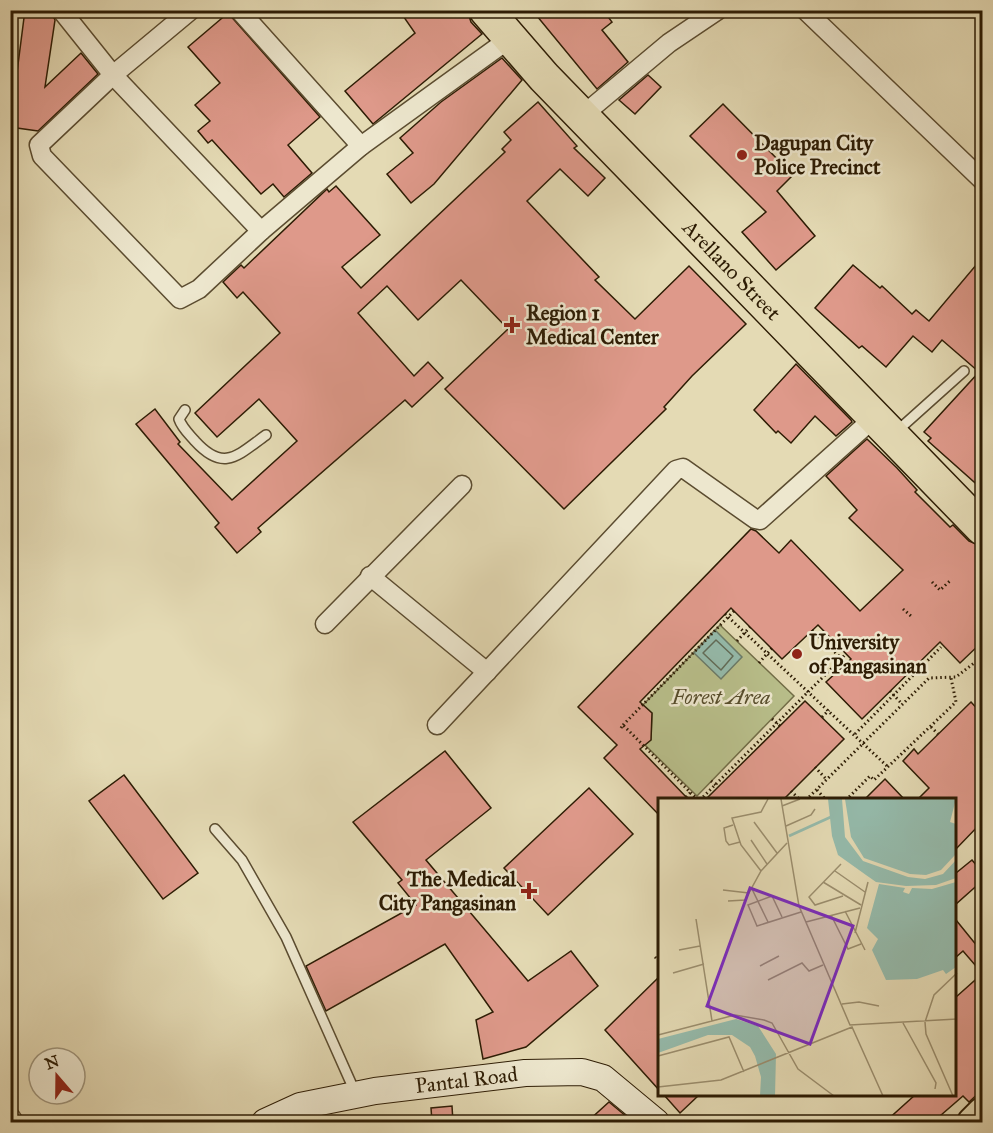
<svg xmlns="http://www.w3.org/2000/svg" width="993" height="1133" viewBox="0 0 993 1133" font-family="'IM FELL Great Primer',serif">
<rect width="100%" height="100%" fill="#e4dab4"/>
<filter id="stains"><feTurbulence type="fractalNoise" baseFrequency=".00333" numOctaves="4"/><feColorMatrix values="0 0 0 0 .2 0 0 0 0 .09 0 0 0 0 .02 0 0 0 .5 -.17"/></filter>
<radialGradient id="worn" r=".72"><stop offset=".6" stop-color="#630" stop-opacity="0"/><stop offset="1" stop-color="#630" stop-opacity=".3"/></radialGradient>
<polygon fill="#b8be8a" stroke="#726d47" stroke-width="1.5" points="720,625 794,696 697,796 645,745 651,740 652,713 643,705"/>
<polygon fill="#95bbac" stroke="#6b7b69" stroke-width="1.5" points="715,630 742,657 721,679 694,653"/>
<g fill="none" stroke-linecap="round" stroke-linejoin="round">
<polygon stroke="#616c58" stroke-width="1.5" points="716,640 733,656 721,670 703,653"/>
</g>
<g fill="#de998a" stroke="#2d1c04" stroke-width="1.5">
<polygon points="25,10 50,10 55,20 45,87 81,53 98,74 38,131 10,127"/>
<polygon points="399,10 467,10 471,22 482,34 373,124 345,91 415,33"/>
<polygon points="532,10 603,10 612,22 602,30 628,62 597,89"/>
<polygon points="228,13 320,117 288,145 312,173 284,197 273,184 261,194 212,140 208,143 198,131 210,121 195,105 220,83 188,47"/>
<polygon points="502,58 522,80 434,184 411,203 387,174 413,153 400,138 441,102"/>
<polygon points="648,75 661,87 635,114 619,100"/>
<polygon points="538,102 577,146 574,148 605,178 588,196 560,169 527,201 599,277 595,280 635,319 689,266 746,324 692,376 664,407 666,409 564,509 445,389 508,329 461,280 418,320 387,286 358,313 414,376 428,362 443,378 412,407 405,400 258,528 261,532 237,553 215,527 219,523 136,424 155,409 180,442 178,444 232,500 297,441 259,399 217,437 195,413 280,333 243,292 237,298 223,282 241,265 244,268 327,189 329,192 336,186 380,235 342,267 361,288 505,152 502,149 511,140 504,132"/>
<polygon points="723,104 793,175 777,191 815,236 776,270 742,232 766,212 690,136"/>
<polygon points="982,258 982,489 928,441 931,438 924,432 979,372 942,340 932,352 913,336 886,367 862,346 859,348 815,308 853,265 880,288 882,286 912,314 916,310 929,321"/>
<polygon points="796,364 851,420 852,422 836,436 815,416 791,443 778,431 776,433 754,410"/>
<polygon points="867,439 897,468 917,490 915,492 950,527 953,525 969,541 982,546 982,642 960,663 940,642 862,719 826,682 851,659 818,625 782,659 731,608 640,702 652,713 651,740 640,749 689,800 660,800 660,816 604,758 617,745 578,707 751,529 756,531 779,553 791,540 860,611 903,570 849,518 857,510 826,476"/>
<polygon points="805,701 844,739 783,800 705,800"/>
<polygon points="971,702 982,714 982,822 956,849 956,800 917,800 929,788 903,761 914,749 918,754"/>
<polygon points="445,751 491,808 426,860 528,981 571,951 598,986 526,1047 483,1059 476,1020 493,1012 445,944 326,1011 306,966 416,905 398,883 402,880 353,822"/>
<polygon points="124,775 198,873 163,899 89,801"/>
<polygon points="885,779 905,800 864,800"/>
<polygon points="589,788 633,834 548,915 504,868"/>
<polygon points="972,860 982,872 982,881 956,904 956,873"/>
<polygon points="956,920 982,952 982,973 963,951 956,957"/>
<polygon points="982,974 982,1090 969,1102 963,1096 933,1122 885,1122 915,1095 956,1095 956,997"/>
<polygon points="660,976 660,1091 605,1030"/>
<polygon points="664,1095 699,1095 680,1113"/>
<polygon points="609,1102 633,1122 587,1122"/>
<polygon points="452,1106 453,1122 432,1122 431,1108"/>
</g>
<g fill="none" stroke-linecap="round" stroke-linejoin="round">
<g stroke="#5b4c30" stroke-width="12">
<g id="lane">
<path d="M185,410L179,419C182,428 189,434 195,441C224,473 238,455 266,435"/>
<polyline points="896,432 964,371"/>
<polyline points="215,829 242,860 286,937 355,1092"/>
</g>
</g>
<g stroke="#5b4c30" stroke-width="21">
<g id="street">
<polyline points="61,10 113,75 261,231"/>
<polyline points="191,10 113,75 39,145 42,156 180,299 199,289 261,231 361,146 509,39"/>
<polyline points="239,10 361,146"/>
<polyline points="805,10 982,180"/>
<polyline points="583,115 669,43 718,10"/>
<polyline points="370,576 487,672"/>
<polyline points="325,624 462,485"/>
<polyline points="437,725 676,470 683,468 755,519 760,520 875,417"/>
<polyline points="10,1116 14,1122"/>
</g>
</g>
<g stroke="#2d1c04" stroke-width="28">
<g id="secondary">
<path id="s1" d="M265,1122L300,1106L375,1091L525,1073L582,1072L603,1078L656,1122"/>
</g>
</g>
<g stroke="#2d1c04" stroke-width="32">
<polyline id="primary" points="972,1122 982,1112"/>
</g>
<g stroke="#2d1c04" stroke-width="36">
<g id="highway">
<path id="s2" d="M486,10L544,77L982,528"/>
</g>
</g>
<g stroke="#2d1c04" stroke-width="3" stroke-dasharray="1.5 3" stroke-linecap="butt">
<polyline points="932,582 940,590 951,580"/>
<polyline points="903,609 912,617"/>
<polyline points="725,614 888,767"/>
<polyline points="812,630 842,659"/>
<polyline points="737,641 750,627"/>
<polyline points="829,646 834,641"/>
<polyline points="759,663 772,648"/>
<polyline points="890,691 902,704"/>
<polyline points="822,717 829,710"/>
<polyline points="772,719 780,726"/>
<polyline points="623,725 734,611"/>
<polyline points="931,727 938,734"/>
<polyline points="621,728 623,725 698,800"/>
<polyline points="855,734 941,647"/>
<polyline points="815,767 826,779"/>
<polyline points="711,781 718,787"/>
<polyline points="817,790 826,800"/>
<polyline points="791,791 800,800"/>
<polyline points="686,797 692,791"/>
<polyline points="700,800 846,654"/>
<polyline points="806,800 929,678 956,677 982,657"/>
<polyline points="846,800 870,776 874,780 956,702 951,678"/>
<polyline points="655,957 660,962"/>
</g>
<use href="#lane" stroke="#ede7ce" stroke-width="9"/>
<use href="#street" stroke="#ede7ce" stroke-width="18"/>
<use href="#secondary" stroke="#ede7ce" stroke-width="26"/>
<use href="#primary" stroke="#e4dab4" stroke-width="28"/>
<use href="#highway" stroke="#e4dab4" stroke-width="33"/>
</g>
<g fill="#8f2418" stroke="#ede7ce" stroke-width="2">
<circle cx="742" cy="155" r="6"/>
<path d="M509 316h6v6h6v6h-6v6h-6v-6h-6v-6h6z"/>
<circle cx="797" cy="654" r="6"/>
<path d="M526 882h6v6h6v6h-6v6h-6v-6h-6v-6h6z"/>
</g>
<g text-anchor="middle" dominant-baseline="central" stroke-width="5" stroke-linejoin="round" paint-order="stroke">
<g font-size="21" font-weight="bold" fill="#2d1c04" stroke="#ede7ce" text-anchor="start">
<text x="754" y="143">Dagupan City<tspan x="754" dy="24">Police Precinct</tspan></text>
<text x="526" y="313">Region 1<tspan x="526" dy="24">Medical Center</tspan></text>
<text x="809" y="642">University<tspan x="809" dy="24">of Pangasinan</tspan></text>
<text x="516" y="879" text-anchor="end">The Medical<tspan x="516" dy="24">City Pangasinan</tspan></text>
</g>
<g font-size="21" fill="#2d1c04" stroke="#ede7ce">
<text stroke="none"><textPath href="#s2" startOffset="358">Arellano Street</textPath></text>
<text stroke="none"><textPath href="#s1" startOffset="207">Pantal Road</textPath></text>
</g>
<g font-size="21" font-style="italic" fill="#574d2c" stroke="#ede7ce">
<text x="721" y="697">Forest Area</text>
</g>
</g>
<g transform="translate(658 798)">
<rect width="298" height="298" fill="#e4dab4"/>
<path d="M170,1H184L187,39L205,63L250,79L267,81L285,76L298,62V80L278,87L248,88L218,84L208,77L180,57L174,38ZM187,1H298L292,24L298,26V56L283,72L268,77L252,76L206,60L193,39ZM298,84V169L288,176L285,172L259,181L228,182L214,152L220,141L209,130L221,86L247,90L245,94L251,96L254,90L274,91ZM78,221L100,228L118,256L117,298H102L103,279L97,258L92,249L74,237H50L0,255V241Z" fill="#95bbac"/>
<path fill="none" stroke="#95bbac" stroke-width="3" d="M131,38L175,18"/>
<path fill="none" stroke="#9b8e6e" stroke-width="1.5" d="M123,1L141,108L192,227L299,221M124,8L142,1M96,24L119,55M75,27L66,30L68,43L71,47L82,44M128,28L153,17L157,11M93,42L109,66M183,66L151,99L157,107L185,98M103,73L83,47L74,20L103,14L110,1M177,73L207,94M165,84L203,107M93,89L110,124M65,92L91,95M70,103L87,102L103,73L129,45M187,113L207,152M173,117L190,151L203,146M124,119L114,98L90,107L99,128L143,114M38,121L54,223M148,124L202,110M197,135L210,84M21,152L42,148M102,168L121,158M15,175L46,166M110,182L144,165L151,173L165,167M184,206L201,204L221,208M245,225L278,285L277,291M0,237L77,217L106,222L114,225L140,271L176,298M0,258L71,239L86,274M0,289L63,282L194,229L225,298M295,298L268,236L267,224L276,197L299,175"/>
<path fill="#7b2cbf" fill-opacity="0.15" stroke="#7b2cbf" stroke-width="3" d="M92,90L195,128L152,246L49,208Z"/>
<rect width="298" height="298" fill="none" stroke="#2d1c04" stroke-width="3"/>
</g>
<rect width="993" height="1133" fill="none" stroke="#e4dab4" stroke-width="36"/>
<rect x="12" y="12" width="969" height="1109" fill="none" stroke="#2d1c04" stroke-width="3"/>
<rect x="18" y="18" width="957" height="1097" fill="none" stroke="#2d1c04" stroke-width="1.5"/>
<g transform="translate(57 1076) rotate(340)"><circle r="28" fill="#ede7ce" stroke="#a0967d" stroke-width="1.5"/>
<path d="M0-4.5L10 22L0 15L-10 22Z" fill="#8f2418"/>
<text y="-9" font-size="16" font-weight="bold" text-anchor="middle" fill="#2d1c04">N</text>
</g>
<rect width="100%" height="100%" filter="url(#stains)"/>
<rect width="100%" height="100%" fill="url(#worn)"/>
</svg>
